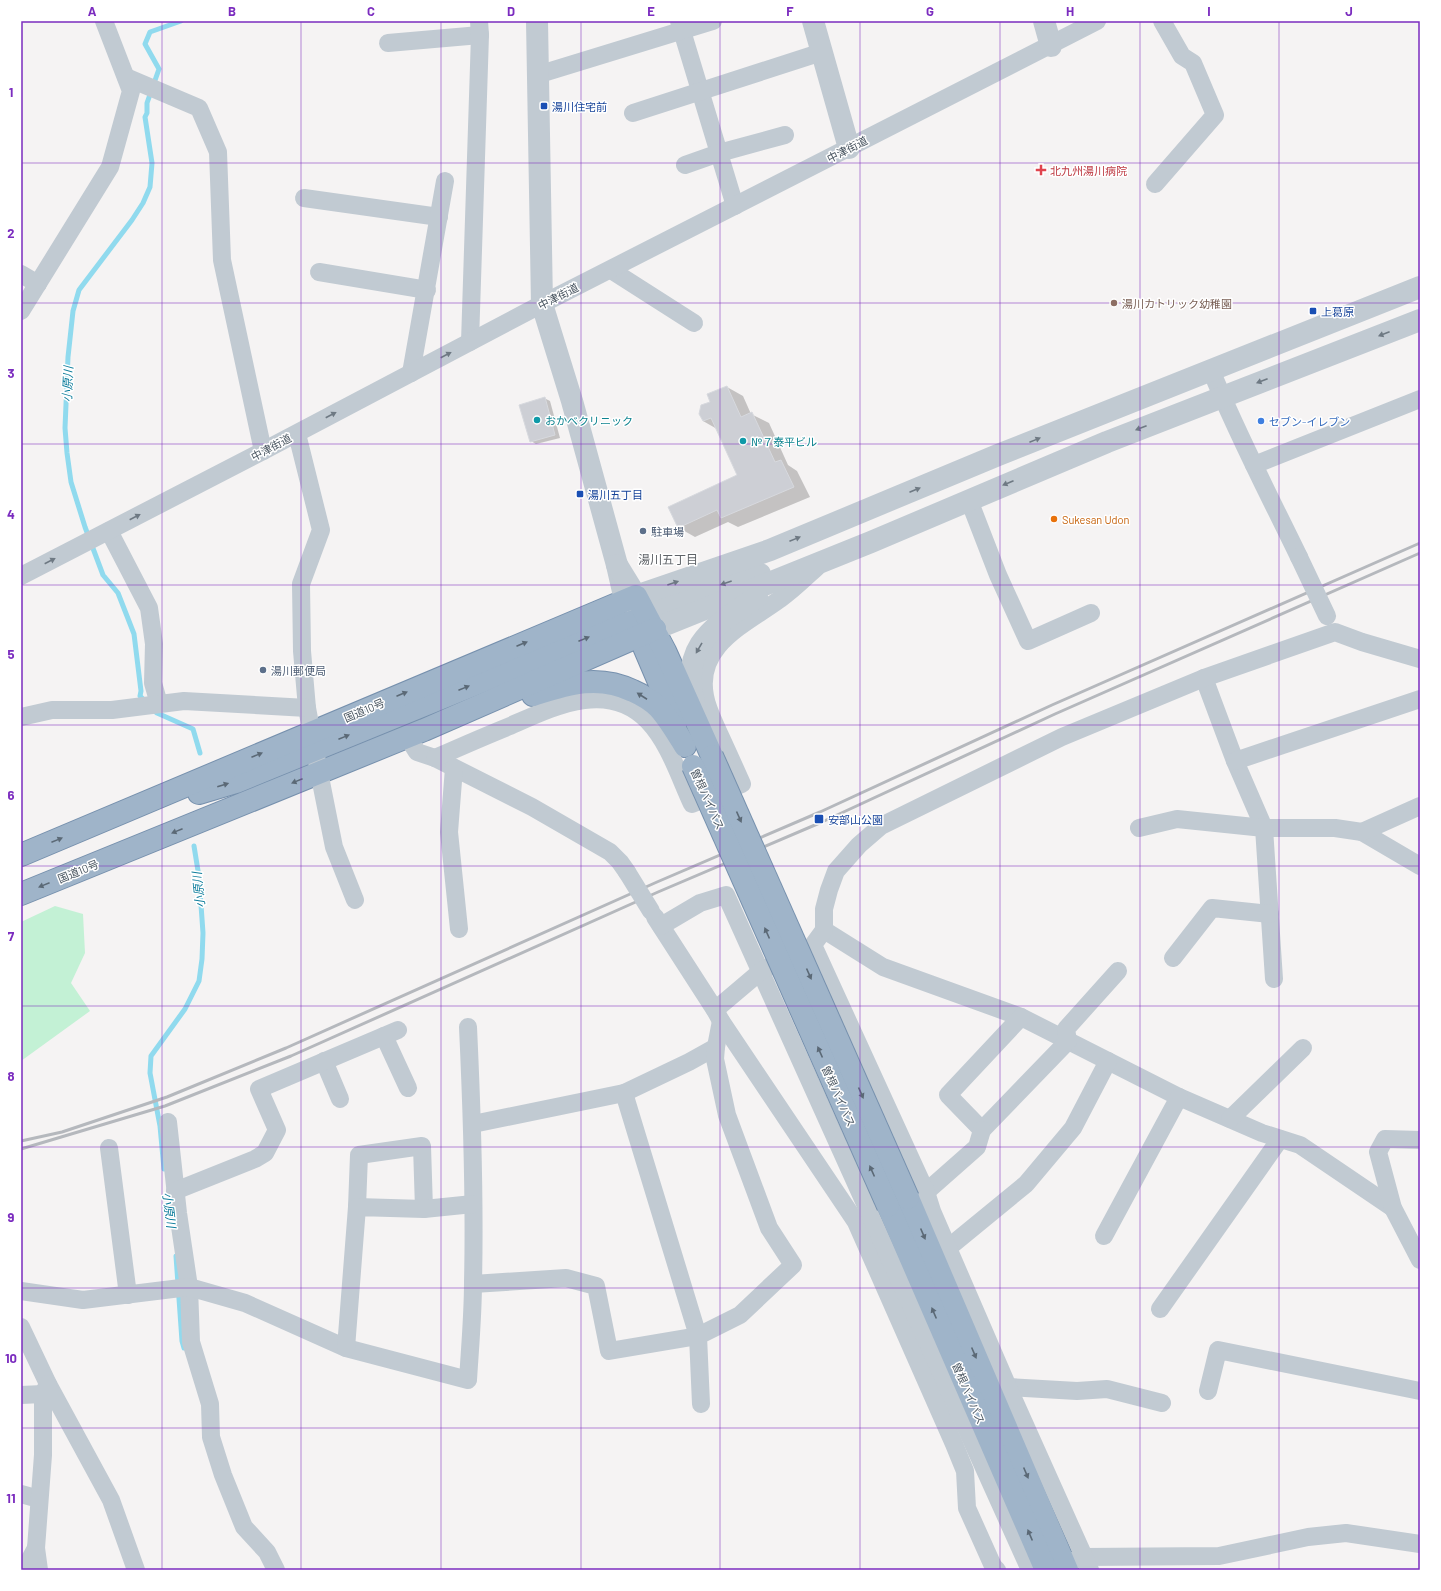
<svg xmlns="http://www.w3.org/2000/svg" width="1441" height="1591" viewBox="0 0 1441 1591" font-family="Barlow,'Noto Sans JP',sans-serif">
<rect width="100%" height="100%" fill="#f5f3f3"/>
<polygon fill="#c3f1d5" points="55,906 83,914 85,953 71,983 90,1011 21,1061 21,922"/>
<g fill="#0003">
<polygon points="727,387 743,396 751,414 769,423 788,465 797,471 810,497 738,527 728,522 695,537 679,528 670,507 738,475 717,429 703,421 711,403"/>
<polygon points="544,398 550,401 560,438 536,444 531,441"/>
</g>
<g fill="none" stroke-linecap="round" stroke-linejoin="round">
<g stroke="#90daee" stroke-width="5">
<polyline points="146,702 140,696 141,691 134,634 118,593 103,575 85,527 71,482 67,453 65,428 68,357 73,311 79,290 132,220 143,203 150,187 152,163 145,117 147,113 147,103 159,69 145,44 150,32 181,21"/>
<polyline points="152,709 157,713 193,729 200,753"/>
<polyline points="164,1169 160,1126 150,1073 151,1056 185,1009 199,981 202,959 203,933 199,877 194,846"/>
<polyline points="176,1256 182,1341 184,1348"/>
</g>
</g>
<g fill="#cdcfd5" stroke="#d7d9de">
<polygon points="727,386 741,417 752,412 775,462 781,460 794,487 721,518 717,510 678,528 668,507 737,475 711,418 703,421 699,414 701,405 710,402 707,394"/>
<polygon points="545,397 555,435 530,442 519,405"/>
</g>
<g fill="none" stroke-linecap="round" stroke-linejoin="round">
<g stroke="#7690ad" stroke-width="24">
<g id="trunk">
<polyline points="633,621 676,722"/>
<path d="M533,695C568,684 598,674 633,691C642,695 652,701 659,708C669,719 677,733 685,746"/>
<path d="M199,793L236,782L612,628C629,622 638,618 655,629"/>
<polyline points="21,855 636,596 665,651 712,756"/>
<polyline points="21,894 424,730 655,629"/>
<polyline points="908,1198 1067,1570"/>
<polyline points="888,1206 1046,1570"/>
</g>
</g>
<g stroke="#c1cad2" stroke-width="18">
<polyline points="679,21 735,206"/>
<polyline points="388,43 480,35"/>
<polyline points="537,75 713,21"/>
<polyline points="126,77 199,108 218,152 222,260 263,451"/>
<polyline points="633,113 822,52"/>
<polyline points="685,165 719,153 785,135"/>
<polyline points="1155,184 1215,115 1193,63 1182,56 1162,21"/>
<polyline points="304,198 439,217"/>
<polyline points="611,270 694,323"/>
<polyline points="319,272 427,290"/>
<polyline points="21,274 38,284"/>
<polyline points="21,311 110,167 131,91 104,21"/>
<polyline points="470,342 480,35 479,21"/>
<path d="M1211,370C1237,434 1269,495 1299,557"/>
<polyline points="411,373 445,181"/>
<polyline points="297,434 321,530 301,584 302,651 307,708 319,772 334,847 355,900"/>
<polyline points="1254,465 1420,399"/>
<polyline points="969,500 998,575 1028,641 1091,613"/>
<polyline points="109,531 149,608 154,644 153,683 159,704"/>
<polyline points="21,576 263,451 542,304 1097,21"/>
<polyline points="1204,678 1235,761 1264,828 1335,828 1362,832 1420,866"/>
<polyline points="21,717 52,710 112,710 184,701 307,708"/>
<polyline points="407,736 417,752 435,758 532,807 610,852 620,862 627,872"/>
<path d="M435,758C460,747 485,736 510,726C553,707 608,679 648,721C669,743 679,776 692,804L742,784C734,766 726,748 718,731C713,720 707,708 705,696C695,645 746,624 780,599C793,590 805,578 817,567"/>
<polyline points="1235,761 1420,699"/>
<polyline points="454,768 449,832 459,929"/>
<polyline points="1139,828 1177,819 1264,828 1274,979"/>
<polyline points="1362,832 1420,806"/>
<polyline points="655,917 715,1010 721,1021 856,1222 954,1444 965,1471 967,1508 993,1566 997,1570"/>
<polyline points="661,926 700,903 726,895 1030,1570"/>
<polyline points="824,930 883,967 1021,1017 1179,1097 1262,1133 1300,1145 1393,1208"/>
<polyline points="1173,958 1212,908 1270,914"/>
<polyline points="715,1010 761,971 771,966"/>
<polyline points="1021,1017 948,1095 982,1130 1068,1041 1066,1029 1118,971"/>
<polyline points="384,1036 408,1088"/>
<polyline points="324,1061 340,1099"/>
<polyline points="624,1093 689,1062 716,1047"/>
<polyline points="1230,1119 1303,1048"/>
<polyline points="168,1122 178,1213 189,1287 191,1342 210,1404 211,1437 223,1475 244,1527 267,1552 276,1570"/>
<polyline points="473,1124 624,1093 698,1336 609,1351 596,1286 566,1278 473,1284"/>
<polyline points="1420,1140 1385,1139 1378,1152 1393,1208 1420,1260"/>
<polyline points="109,1148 128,1295"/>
<polyline points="175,1191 255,1159 265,1153 277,1130 259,1089 398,1030"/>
<polyline points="926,1192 977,1147 982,1130"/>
<polyline points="357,1207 359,1155 422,1146 424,1209"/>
<polyline points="1104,1236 1179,1097"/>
<polyline points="948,1248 1026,1184 1073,1128 1108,1061"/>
<path d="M21,1291L83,1300L189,1287L245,1303L346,1348L468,1380C470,1347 473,1315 473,1282C475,1197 472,1112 468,1027"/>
<polyline points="1160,1309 1280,1139"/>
<polyline points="21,1327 48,1384 111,1500 136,1570"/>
<polyline points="346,1348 357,1207 424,1209 473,1204"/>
<polyline points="1008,1387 1077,1391 1107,1389 1162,1403"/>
<polyline points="1208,1391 1218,1350 1420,1391"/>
<polyline points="21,1395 43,1394"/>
<polyline points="701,1404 698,1336 740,1315 793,1265 769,1228 727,1115 715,1059 716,1047 721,1021"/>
<polyline points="21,1494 39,1499"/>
<polyline points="1075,1560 1084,1557 1219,1556 1308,1537 1346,1533 1420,1544"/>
<polyline points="24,1570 36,1548"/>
<polyline points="39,1570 36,1548 43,1455 43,1394 48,1384"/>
<polyline points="1090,1570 1008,1387 932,1211 926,1192 813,945 824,930 824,909 829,890 836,871 859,845 881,826 1062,737 1204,678 1335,632 1362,642 1420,659"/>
</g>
<g stroke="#c1cad2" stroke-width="22">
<path d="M537,21L542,304L572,401L617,565L625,600C635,606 644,609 656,606L732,581L760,574"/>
<polyline points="813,21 849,148"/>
<polyline points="1044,21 1051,46"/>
<polyline points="617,565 636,596 770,550 998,455 1420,287"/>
<polyline points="655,629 871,542 1107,442 1420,320"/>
<path d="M696,711C678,647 710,629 757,597"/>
</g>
<use href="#trunk" stroke="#9fb4c9" stroke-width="22"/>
<g stroke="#b5b8bd" stroke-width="3">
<polyline points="21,1141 62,1132 167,1097 286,1048 657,882 820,812 1052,705 1420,543"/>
<polyline points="21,1149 165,1106 291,1056 658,892 822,822 1055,714 1420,553"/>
</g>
<g stroke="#7690ad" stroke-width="24" stroke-linecap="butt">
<g id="trunk-bridge">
<polyline points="712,756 908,1198"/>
<polyline points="693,766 888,1206"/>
</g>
</g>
<g stroke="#c1cad2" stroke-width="18">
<polyline points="1299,557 1327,616"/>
<polyline points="627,872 651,911"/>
</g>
<use href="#trunk-bridge" stroke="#9fb4c9" stroke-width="22"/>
</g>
<defs><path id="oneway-solid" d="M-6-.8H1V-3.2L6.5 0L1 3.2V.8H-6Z"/></defs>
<g fill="#6e7983">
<use href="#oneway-solid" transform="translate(1384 334) rotate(159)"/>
<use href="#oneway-solid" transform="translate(446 355) rotate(-28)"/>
<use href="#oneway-solid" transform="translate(1262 381) rotate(159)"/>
<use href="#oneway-solid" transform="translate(331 415) rotate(-28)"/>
<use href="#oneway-solid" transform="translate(1141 428) rotate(159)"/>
<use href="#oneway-solid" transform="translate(1035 440) rotate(-22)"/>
<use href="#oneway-solid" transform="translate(1008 483) rotate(157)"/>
<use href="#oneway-solid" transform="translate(915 490) rotate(-23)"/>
<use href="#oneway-solid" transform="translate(135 517) rotate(-27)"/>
<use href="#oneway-solid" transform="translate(795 539) rotate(-22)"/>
<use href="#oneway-solid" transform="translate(50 561) rotate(-27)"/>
<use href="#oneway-solid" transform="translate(673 583) rotate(-19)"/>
<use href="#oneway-solid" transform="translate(726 583) rotate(161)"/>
<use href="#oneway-solid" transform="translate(699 648) rotate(120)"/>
</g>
<g fill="#5b6976">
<use href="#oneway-solid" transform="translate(584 639) rotate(-22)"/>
<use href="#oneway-solid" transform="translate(522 644) rotate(-23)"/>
<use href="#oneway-solid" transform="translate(464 688) rotate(-22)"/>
<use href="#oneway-solid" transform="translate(402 694) rotate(-23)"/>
<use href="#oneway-solid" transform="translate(642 696) rotate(-147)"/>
<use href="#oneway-solid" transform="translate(344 737) rotate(-22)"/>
<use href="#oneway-solid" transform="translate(257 755) rotate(-22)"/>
<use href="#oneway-solid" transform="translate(297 781) rotate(158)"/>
<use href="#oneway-solid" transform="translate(223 785) rotate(-17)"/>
<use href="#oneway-solid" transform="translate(739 817) rotate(66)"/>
<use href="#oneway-solid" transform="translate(177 831) rotate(158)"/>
<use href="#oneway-solid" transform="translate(57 840) rotate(-22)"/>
<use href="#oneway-solid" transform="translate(44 885) rotate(158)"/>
<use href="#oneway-solid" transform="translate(767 933) rotate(-114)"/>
<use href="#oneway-solid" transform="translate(809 974) rotate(66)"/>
<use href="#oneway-solid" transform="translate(820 1052) rotate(-114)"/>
<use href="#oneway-solid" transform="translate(861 1093) rotate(66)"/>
<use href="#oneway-solid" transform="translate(872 1171) rotate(-114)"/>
<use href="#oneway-solid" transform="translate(923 1234) rotate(67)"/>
<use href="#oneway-solid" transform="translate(934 1313) rotate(-113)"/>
<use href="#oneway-solid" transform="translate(974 1353) rotate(67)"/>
<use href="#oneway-solid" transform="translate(1026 1473) rotate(67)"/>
<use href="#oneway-solid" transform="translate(1030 1535) rotate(-113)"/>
</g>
<path fill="none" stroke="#7b2cbf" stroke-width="1" stroke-opacity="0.55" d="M162,21V1570M301,21V1570M441,21V1570M581,21V1570M720,21V1570M860,21V1570M1000,21V1570M1140,21V1570M1279,21V1570M21,163H1420M21,303H1420M21,444H1420M21,585H1420M21,725H1420M21,866H1420M21,1006H1420M21,1147H1420M21,1288H1420M21,1428H1420"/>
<g fill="#1a4fb4" stroke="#fff" stroke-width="1.5">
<rect x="540" y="102" width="8" height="8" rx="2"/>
<rect x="1309" y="307" width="8" height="8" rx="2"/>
<rect x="576" y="490" width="8" height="8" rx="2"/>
<rect x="814" y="814" width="10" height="10" rx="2"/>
</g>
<path fill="#e0444e" stroke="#fff" stroke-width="1.5" d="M1039 164h4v4h4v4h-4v4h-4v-4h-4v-4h4z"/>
<circle fill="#8d6e63" stroke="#fff" stroke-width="1.5" cx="1114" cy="303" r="4"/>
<g fill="#0f9aa8" stroke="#fff" stroke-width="1.5">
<circle cx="537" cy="420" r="4"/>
<circle cx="743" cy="441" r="4"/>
</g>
<circle fill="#3f7fe0" stroke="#fff" stroke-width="1.5" cx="1261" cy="421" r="4"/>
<circle fill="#e8710a" stroke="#fff" stroke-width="1.5" cx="1054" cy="519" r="4"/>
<g fill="#5c6f8a" stroke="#fff" stroke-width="1.5">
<circle cx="643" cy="531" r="4"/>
<circle cx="263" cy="670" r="4"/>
</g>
<g text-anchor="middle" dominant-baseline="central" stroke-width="3" stroke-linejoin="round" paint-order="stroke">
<g font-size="11" fill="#164399" stroke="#fff" text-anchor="start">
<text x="552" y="106">湯川住宅前</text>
<text x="1321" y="311">上葛原</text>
<text x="588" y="494">湯川五丁目</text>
<text x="828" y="819">安部山公園</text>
</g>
<g font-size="11" fill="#4a5661" stroke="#fff">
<text transform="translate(847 149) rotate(-27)">中津街道</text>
<text transform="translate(558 296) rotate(-27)">中津街道</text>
<text transform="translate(271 447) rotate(-28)">中津街道</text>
<text transform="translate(364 710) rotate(-23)">国道10号</text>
<text transform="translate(708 799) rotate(66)">曽根バイパス</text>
<text transform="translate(78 871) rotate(-22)">国道10号</text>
<text transform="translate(839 1096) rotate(66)">曽根バイパス</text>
<text transform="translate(969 1393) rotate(67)">曽根バイパス</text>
</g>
<g font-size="11" fill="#be3a42" stroke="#fff" text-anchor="start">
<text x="1050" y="170">北九州湯川病院</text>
</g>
<g font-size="11" fill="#785e54" stroke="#fff" text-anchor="start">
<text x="1122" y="303">湯川カトリック幼稚園</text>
</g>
<g font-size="11" fill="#0d838f" stroke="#fff" text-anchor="start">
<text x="545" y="420">おかべクリニック</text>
<text x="751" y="441">№７泰平ビル</text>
</g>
<g font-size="11" fill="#366cbe" stroke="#fff" text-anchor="start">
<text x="1269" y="421">セブン-イレブン</text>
</g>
<g font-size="11" fill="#c56008" stroke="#fff" text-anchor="start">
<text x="1062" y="519">Sukesan Udon</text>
</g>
<g font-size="11" fill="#4e5e75" stroke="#fff" text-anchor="start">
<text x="651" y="531">駐車場</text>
<text x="271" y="670">湯川郵便局</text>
</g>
<g font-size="12" font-style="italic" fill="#0c7c9b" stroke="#fff">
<text transform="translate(67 384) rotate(-88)">小原川</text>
<text transform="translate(198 890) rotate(-96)">小原川</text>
<text transform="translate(170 1210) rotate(83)">小原川</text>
</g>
<g font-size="12" fill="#5f6368" stroke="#fff">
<text x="668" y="559">湯川五丁目</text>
</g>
</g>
<rect width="1441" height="1591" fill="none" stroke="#ffffff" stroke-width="44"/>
<rect x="22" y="22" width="1397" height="1547" fill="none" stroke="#7b2cbf" stroke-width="1.5"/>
<g font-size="13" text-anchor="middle" font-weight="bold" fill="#7b2cbf">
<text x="92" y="16">A</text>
<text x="232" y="16">B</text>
<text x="371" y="16">C</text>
<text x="511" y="16">D</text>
<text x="651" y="16">E</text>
<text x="790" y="16">F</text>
<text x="930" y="16">G</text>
<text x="1070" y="16">H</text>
<text x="1209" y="16">I</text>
<text x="1349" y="16">J</text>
<text x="11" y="97">1</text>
<text x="11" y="238">2</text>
<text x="11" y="378">3</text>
<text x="11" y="519">4</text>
<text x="11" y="659">5</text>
<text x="11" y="800">6</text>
<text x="11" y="941">7</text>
<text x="11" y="1081">8</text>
<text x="11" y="1222">9</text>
<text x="11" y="1363">10</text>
<text x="11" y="1503">11</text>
</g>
</svg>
